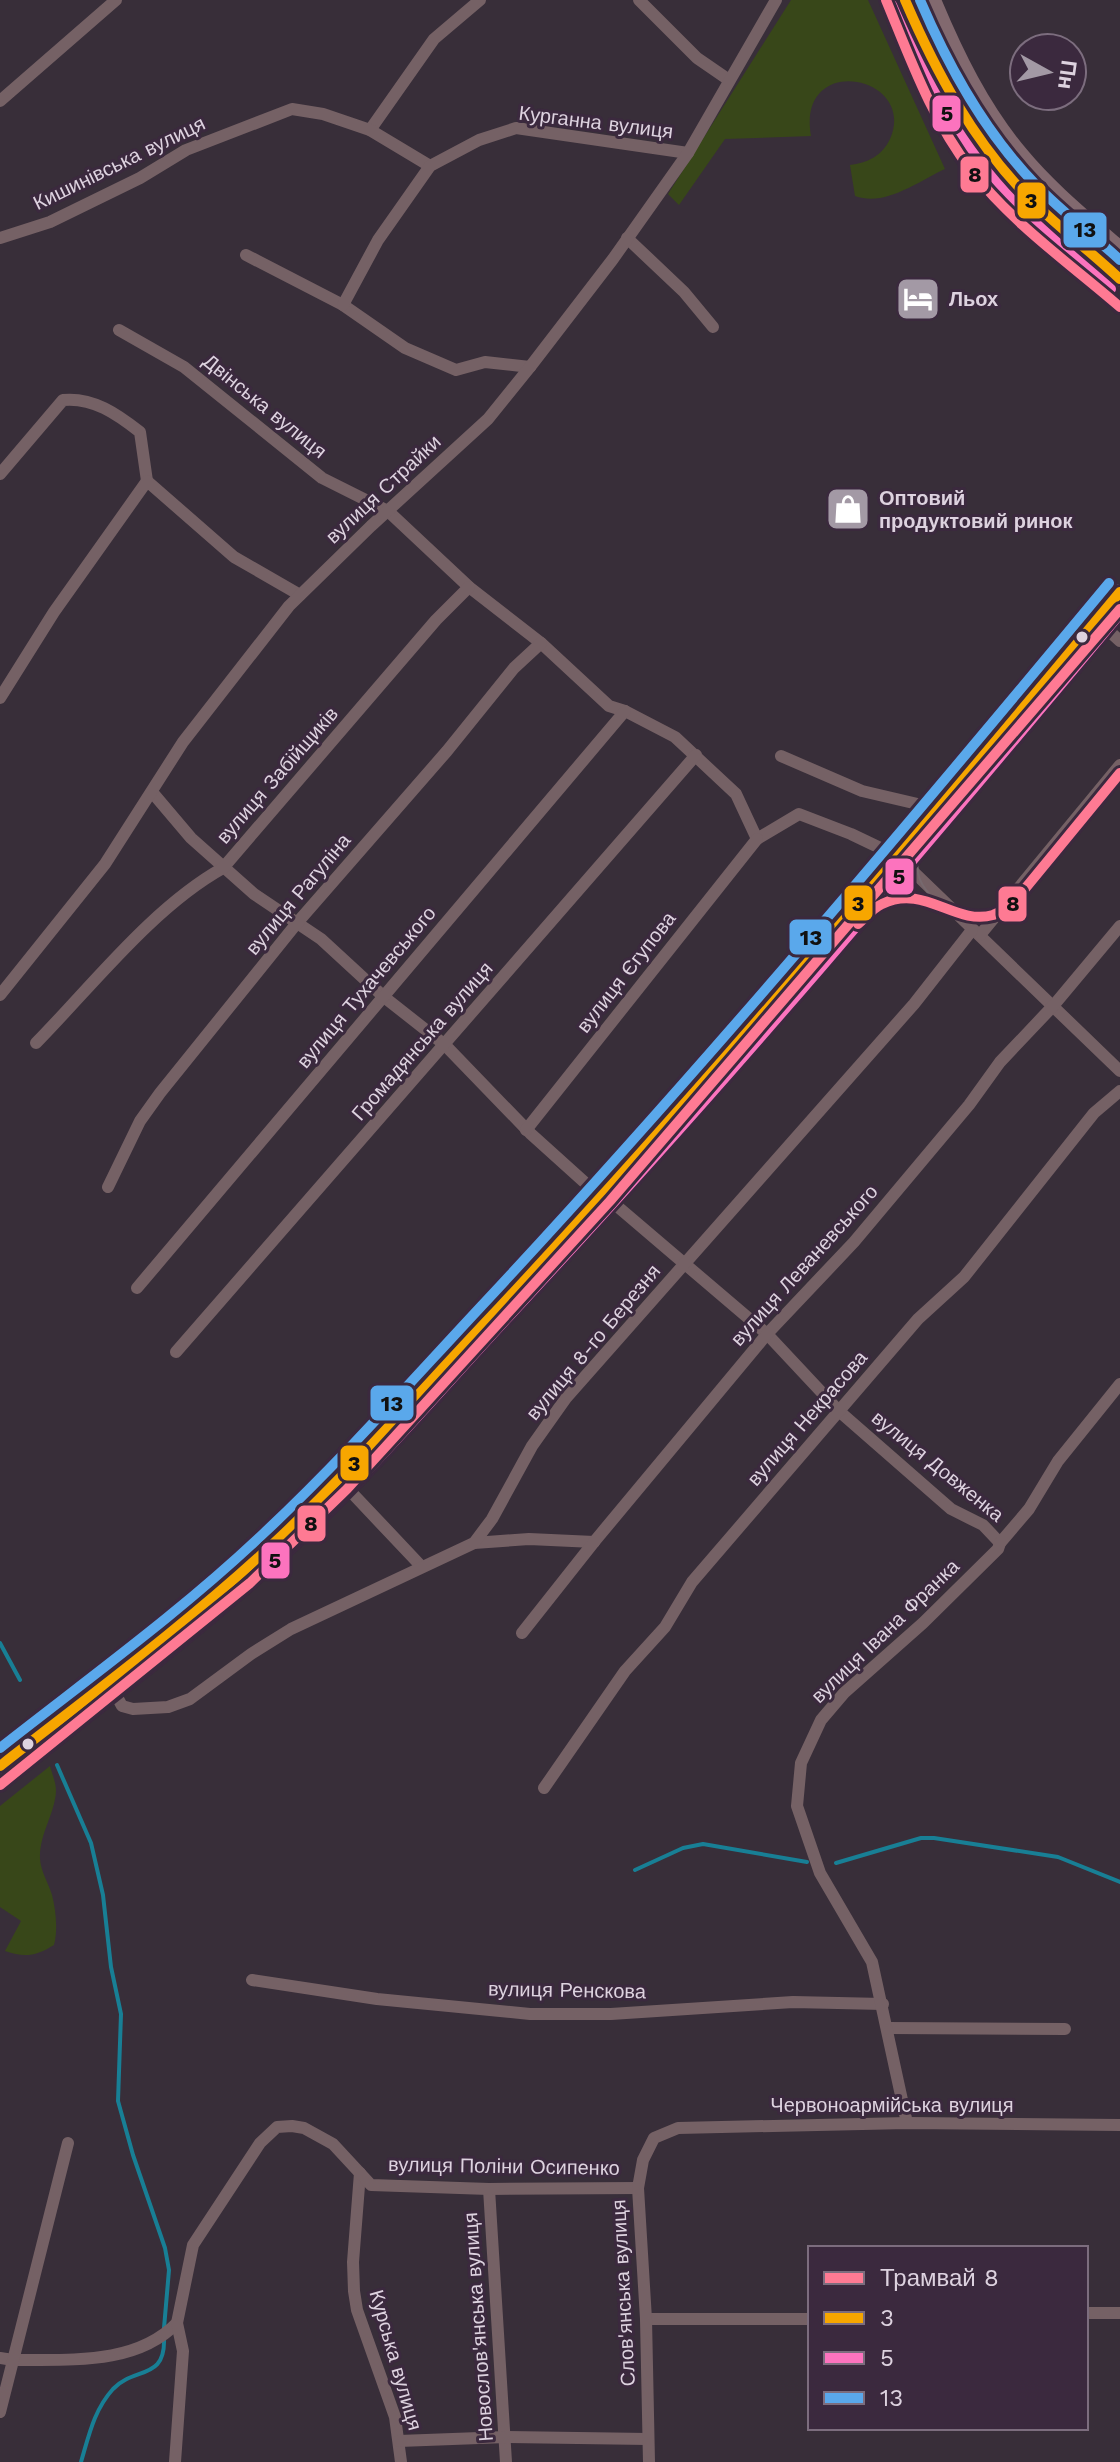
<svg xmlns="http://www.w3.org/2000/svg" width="1120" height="2462" viewBox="0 0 1120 2462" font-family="'Work Sans',sans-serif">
<rect width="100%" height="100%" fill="#382e39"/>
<g fill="#384719">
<path d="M791,0H868L945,169C917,182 885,207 855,196L850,165C867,163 882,156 890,139C918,75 796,51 811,136L725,139L679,205L668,194Z"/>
<path d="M50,1766C52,1774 56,1782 56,1791C55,1814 39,1834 40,1859C41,1872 48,1882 52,1895C56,1911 58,1930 54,1945C36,1956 25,1958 5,1951L21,1921L0,1907V1806Z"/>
</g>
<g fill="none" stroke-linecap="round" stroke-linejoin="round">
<g stroke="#187f95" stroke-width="4">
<polyline points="0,1643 20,1680"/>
<polyline points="57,1765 91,1843 103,1895 111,1967 121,2014 118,2101 133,2155 165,2248 169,2270 164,2328"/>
<polyline points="836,1863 921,1838 934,1838 1058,1857 1120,1882"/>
<polyline points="635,1870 683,1848 703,1844 807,1862"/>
<path d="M81,2462C89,2435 94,2410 113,2389C135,2366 166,2381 164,2337"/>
</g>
<g stroke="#756165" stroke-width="12">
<polyline points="639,0 697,58 729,80"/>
<polyline points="0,101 116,0"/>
<polyline points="370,130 434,39 480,0"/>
<polyline points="0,238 50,222 140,178 186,150 292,109 323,114 370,130 430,166"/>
<polyline points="627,238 684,292 713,327"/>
<polyline points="246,255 343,305 405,348 456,370 485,362 530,367"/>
<polyline points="343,305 378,240 430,166 479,140 516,128 688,153"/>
<polyline points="119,330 184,367 322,478 388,511 469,587 541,643 609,706 625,711 675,737 736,794 757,839 799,814 851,834 897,856 1120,1071"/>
<path d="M0,474L63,400C93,397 117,414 140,432L147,481"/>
<polyline points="1096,619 1120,641"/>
<polyline points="0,698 54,612 147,481 234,557 300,595"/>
<polyline points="781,756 862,791 939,809"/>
<polyline points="152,792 191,838 254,894 321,939 384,997 445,1045 531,1134 592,1189 604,1195 767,1334 840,1412 951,1509 983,1525 1000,1543"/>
<polyline points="980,935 1120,765"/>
<polyline points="0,995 105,864 183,742 289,606 371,526 488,419 530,367 613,259 688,153 776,0"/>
<path d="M36,1043C92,986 153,907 223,868L436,620L469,587"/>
<polyline points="526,1130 757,839"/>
<polyline points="108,1187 140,1121 160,1093 297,923 447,751 514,668 541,643"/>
<polyline points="137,1288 625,711"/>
<polyline points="176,1352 696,755"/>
<polyline points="337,1481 353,1494 421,1566"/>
<polyline points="474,1543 529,1539 594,1542"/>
<polyline points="522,1633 594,1542 767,1334 854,1242 969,1105 1000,1062 1054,1005 1120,926"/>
<polyline points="108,1680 122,1706 133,1709 168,1707 190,1699 251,1654 291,1629 474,1543 492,1519 532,1446 566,1398 914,1004 972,930"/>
<polyline points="544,1788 625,1671 665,1627 692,1582 918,1319 964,1277 1094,1113 1120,1091"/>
<polyline points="252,1980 377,1999 530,2014 611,2014 793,2002 883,2004"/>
<polyline points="888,2028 1065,2029"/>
<polyline points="907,2123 872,1962 820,1873 797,1806 801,1763 821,1720 844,1693 923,1623 998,1549 1000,1543 1029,1509 1058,1461 1120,1384"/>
<polyline points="360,2173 353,2262 354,2291 357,2310 395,2417 401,2462"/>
<polyline points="489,2189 506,2462"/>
<polyline points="1086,2313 1120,2313"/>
<polyline points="646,2319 810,2319"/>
<path d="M0,2358L13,2360C68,2359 135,2366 177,2323"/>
<polyline points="0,2412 68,2143"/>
<polyline points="399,2441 506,2437 648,2439"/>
<polyline points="175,2462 183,2351 177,2323 193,2245 260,2143 277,2127 292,2126 304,2128 333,2144 371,2185 489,2189 638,2188"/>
<polyline points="649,2462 646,2319 638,2188 643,2160 654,2138 678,2128 907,2123 1120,2125"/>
</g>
<g stroke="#82696f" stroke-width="16">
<path d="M905,0C934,71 973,142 1028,197C1057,225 1090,251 1120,279"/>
<path d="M933,0C956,55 982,109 1021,155C1050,190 1086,219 1120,249"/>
<polyline points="0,1766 201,1607 272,1545 337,1481 604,1195 939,809 1120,592"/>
</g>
<g stroke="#77696e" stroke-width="2">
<path d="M919,851C914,874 920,886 937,902"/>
<polyline points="868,913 1120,621"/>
</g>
<g stroke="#3b293e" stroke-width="16">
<g id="bus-1">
<path d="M905,0C936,72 973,141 1028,197C1057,226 1090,251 1120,279"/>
<path d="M0,1766C92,1694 187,1624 273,1544C352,1470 424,1387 499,1308C714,1077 918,835 1120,592"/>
</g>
</g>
<g stroke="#3b293e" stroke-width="16">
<g id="bus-2">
<path d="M892,5C924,79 962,150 1019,207C1048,236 1080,262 1111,289"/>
<path d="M9,1777C100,1705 193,1635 279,1557C363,1481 437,1394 514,1311C724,1086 923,850 1120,614"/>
</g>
</g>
<g stroke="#3b293e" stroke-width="16">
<g id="bus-3">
<path d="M920,0C949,68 985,133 1037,186C1063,213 1093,235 1120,260"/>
<path d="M0,1748C89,1678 182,1611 264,1533C343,1459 414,1378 488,1299C703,1068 907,826 1109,583"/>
</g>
</g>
<use href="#bus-1" stroke="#f7a600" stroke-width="10"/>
<use href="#bus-2" stroke="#fc73be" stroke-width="10"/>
<use href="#bus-3" stroke="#5aa8eb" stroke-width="10"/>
<g stroke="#3b293e" stroke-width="16">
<g id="tram-1">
<path d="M886,0C910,58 932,120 971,170C1012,223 1069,263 1120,307"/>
<path d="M858,924C866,917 873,908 882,904C924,883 955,926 993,915C998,913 1004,910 1010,907L1120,773"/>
<polyline points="0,1785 250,1583 347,1489 610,1201 1120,609"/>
</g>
</g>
<use href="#tram-1" stroke="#fe7a93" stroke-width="10"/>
</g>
<defs>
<g id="hotel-square" transform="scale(2.3)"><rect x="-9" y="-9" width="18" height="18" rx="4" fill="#a399a5" stroke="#3b293e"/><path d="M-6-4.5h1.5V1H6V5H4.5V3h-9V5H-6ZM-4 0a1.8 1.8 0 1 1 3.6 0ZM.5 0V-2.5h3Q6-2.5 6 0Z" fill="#fff"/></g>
<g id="shop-square" transform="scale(2.3)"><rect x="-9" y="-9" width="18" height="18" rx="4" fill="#a399a5" stroke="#3b293e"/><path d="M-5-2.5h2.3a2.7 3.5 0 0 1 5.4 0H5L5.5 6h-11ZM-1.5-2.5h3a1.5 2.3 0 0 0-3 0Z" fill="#fff"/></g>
</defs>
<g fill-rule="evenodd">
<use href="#hotel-square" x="918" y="299"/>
<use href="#shop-square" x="848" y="509"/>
</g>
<g fill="#ddd2df" stroke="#3b293e" stroke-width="3">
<circle cx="1082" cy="637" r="7"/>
<circle cx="28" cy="1744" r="7"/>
</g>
<g text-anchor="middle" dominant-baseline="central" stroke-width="6" stroke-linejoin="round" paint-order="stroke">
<g font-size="20" fill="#ddd2df" stroke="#3b293e">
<text transform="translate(596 122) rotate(7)">Курганна вулиця</text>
<text transform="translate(119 163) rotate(-26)">Кишинівська вулиця</text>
<text transform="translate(265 406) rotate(39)">Двінська вулиця</text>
<text transform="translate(383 489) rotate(-43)">вулиця Страйки</text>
<text transform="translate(277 775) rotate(-49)">вулиця Забійщиків</text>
<text transform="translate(298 894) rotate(-50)">вулиця Рагуліна</text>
<text transform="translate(626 972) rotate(-52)">вулиця Єгупова</text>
<text transform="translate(366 987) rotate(-50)">вулиця Тухачевського</text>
<text transform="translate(422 1041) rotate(-49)">Громадянська вулиця</text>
<text transform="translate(804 1265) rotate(-48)">вулиця Леваневського</text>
<text transform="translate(593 1342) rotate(-50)">вулиця 8-го Березня</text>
<text transform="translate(807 1418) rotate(-49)">вулиця Некрасова</text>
<text transform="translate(938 1466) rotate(39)">вулиця Довженка</text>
<text transform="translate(885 1631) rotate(-44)">вулиця Івана Франка</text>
<text transform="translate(567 1990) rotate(1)">вулиця Ренскова</text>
<text x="892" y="2105">Червоноармійська вулиця</text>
<text transform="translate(504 2166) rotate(1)">вулиця Поліни Осипенко</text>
<text transform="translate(623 2293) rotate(-93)">Слов'янська вулиця</text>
<text transform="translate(478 2327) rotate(-94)">Новослов'янська вулиця</text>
<text transform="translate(396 2360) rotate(74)">Курська вулиця</text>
</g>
<g font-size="20" font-weight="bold" fill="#ddd2df" stroke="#3b293e" text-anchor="start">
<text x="949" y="299">Льох</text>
<text x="879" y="498">Оптовий<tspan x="879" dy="23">продуктовий ринок</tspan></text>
</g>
</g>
<g stroke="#3b293e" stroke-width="3">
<rect x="931" y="94" width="31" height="39" rx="8" fill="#fc73be"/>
<rect x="959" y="155" width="31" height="39" rx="8" fill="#fe7a93"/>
<rect x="1016" y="181" width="31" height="39" rx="8" fill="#f7a600"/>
<rect x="1062" y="211" width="46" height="38" rx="8" fill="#5aa8eb"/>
<rect x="884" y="857" width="31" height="39" rx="8" fill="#fc73be"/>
<rect x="843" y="884" width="31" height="38" rx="8" fill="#f7a600"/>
<rect x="997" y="885" width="31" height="38" rx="8" fill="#fe7a93"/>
<rect x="788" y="918" width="45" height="38" rx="8" fill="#5aa8eb"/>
<rect x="369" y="1384" width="46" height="38" rx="8" fill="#5aa8eb"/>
<rect x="339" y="1444" width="31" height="38" rx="8" fill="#f7a600"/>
<rect x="296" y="1504" width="31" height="39" rx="8" fill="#fe7a93"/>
<rect x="260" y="1541" width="31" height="39" rx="8" fill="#fc73be"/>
</g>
<g font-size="22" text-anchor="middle" font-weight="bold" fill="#111">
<text x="947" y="121">5</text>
<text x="975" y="182">8</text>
<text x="1031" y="208">3</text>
<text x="1085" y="237">13</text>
<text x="899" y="884">5</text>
<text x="858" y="911">3</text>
<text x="1013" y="911">8</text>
<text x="811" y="945">13</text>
<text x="392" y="1411">13</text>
<text x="354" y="1471">3</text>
<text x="311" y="1531">8</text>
<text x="275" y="1568">5</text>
</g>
<rect x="808" y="2246" width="280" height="184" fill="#3b293e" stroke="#7c6d7e" stroke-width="2"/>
<rect x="824" y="2272" width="40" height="12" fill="#fe7a93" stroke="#7c6d7e" stroke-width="2"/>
<text x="880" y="2286" font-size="24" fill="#ddd2df">Трамвай 8</text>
<rect x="824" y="2312" width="40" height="12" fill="#f7a600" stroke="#7c6d7e" stroke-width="2"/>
<text x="880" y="2326" font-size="24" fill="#ddd2df">3</text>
<rect x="824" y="2352" width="40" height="12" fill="#fc73be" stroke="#7c6d7e" stroke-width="2"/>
<text x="880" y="2366" font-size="24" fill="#ddd2df">5</text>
<rect x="824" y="2392" width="40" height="12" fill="#5aa8eb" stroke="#7c6d7e" stroke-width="2"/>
<text x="880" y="2406" font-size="24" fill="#ddd2df">13</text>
<g transform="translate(1048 72) rotate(98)"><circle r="38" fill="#3b293e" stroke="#7c6d7e" stroke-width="2"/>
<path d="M0-6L14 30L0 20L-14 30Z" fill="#a399a5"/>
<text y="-12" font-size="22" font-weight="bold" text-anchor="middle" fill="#ddd2df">Пн</text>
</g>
</svg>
